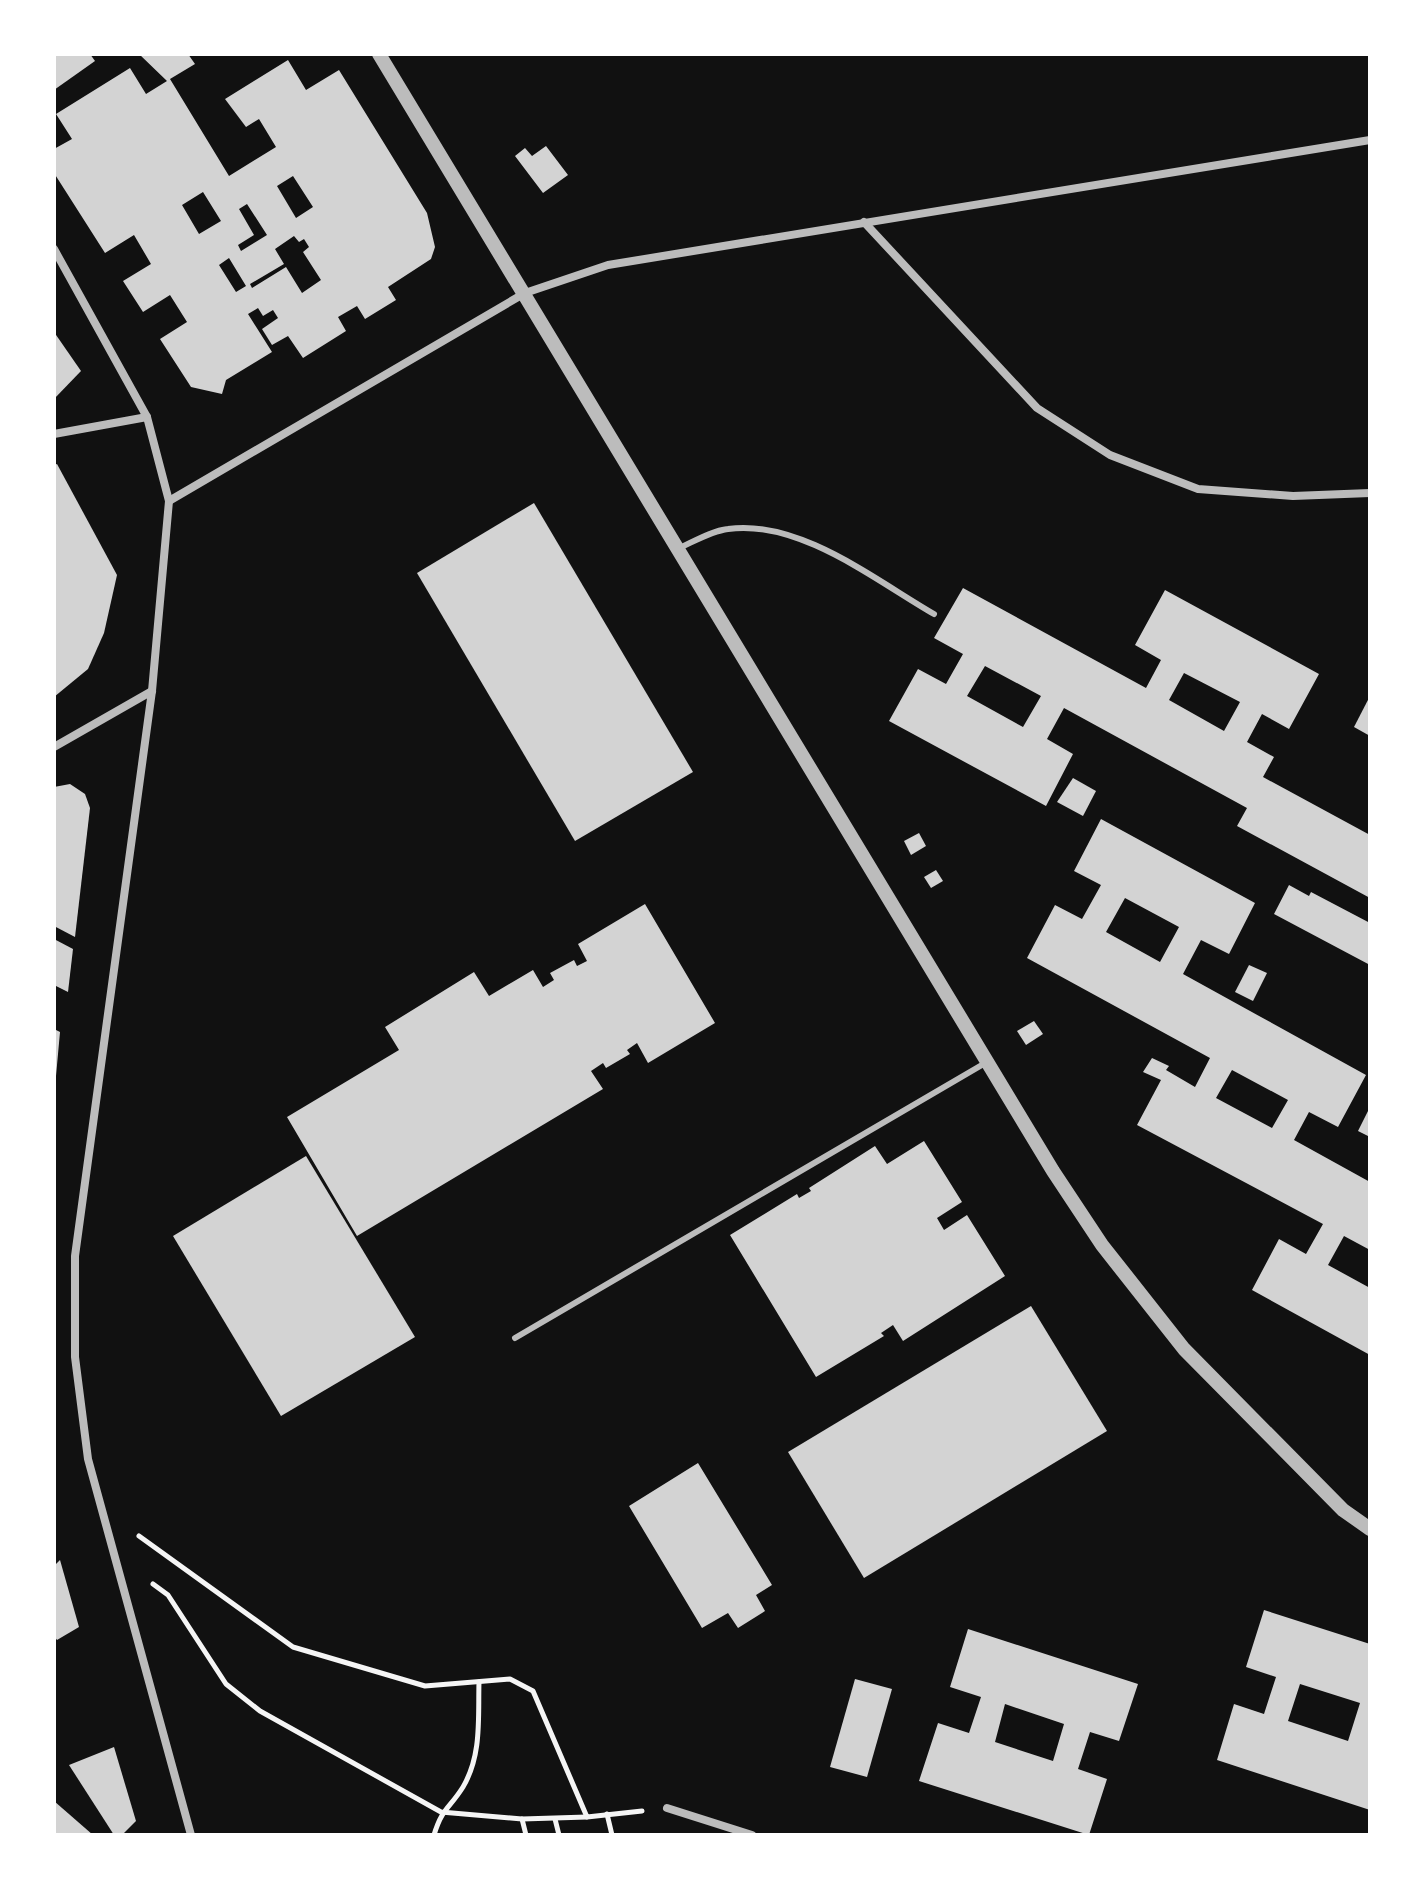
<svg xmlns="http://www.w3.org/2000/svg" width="1424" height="1889" viewBox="0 0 1424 1889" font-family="Roboto,sans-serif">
<rect width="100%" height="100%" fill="#111"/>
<g fill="#d3d3d3" fill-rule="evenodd">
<polygon points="54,54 90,54 95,61 54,90"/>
<path d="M139,54H188L195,64L170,79L229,176L276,147L259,119L246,127L225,99L288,60L306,90L339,70L427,213L435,247L431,259L388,287L396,300L365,319L357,306L338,317L346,331L303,358L288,336L272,345L262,329L278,318L273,310L263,316L258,308L248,314L272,352L226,380L222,394L191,387L160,339L187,322L170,295L143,312L123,281L151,264L134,235L105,253L54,173V149L72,139L56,114L130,68L146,94L167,81ZM293,176L313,207L296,218L277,186ZM203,192L221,221L199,234L182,205ZM247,204L267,235L241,251L238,245L254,235L239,209ZM294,236L299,242L304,239L309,247L303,252L321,280L302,293L286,267L252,288L250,284L284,264L275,249ZM229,258L246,286L236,292L219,265Z"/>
<polygon points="546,146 568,175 543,193 515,156 525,148 532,156"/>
<polygon points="54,332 81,371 54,399"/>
<polygon points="57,464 117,575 104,633 88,669 54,697 54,465"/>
<polygon points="534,503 693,772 575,841 417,573"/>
<path d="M963,588L1146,688L1161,660L1135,645L1165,590L1319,674L1289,729L1262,714L1247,742L1274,757L1263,777L1370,835V898L1237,826L1247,808L1064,708L1047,739L1073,754L1046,806L889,721L918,669L946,684L963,654L934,638ZM985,666L1041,696L1023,727L967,696ZM1184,673L1240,702L1224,731L1169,700Z"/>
<polygon points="1370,696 1370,736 1354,727"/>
<polygon points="1073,778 1096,791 1083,816 1057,802"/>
<polygon points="70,784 85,794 90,808 75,937 54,926 54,787"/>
<path d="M1101,819L1255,903L1229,954L1201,940L1183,974L1366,1075L1338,1127L1309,1112L1294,1140L1370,1182V1250L1344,1236L1328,1265L1370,1288V1355L1252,1290L1279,1239L1306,1254L1323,1224L1137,1125L1161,1080L1143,1072L1152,1058L1169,1066L1166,1070L1195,1087L1210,1058L1027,958L1055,905L1082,919L1101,885L1074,871ZM1125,898L1179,927L1160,962L1106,932ZM1232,1070L1288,1100L1272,1128L1216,1098Z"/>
<polygon points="919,833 926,846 911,855 904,841"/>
<polygon points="936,870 943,881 931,888 924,877"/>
<polygon points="1289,885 1309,896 1311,892 1370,923 1370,965 1274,914"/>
<polygon points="645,904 715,1023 648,1063 637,1043 627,1050 630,1054 606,1068 603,1063 591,1071 603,1089 357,1236 287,1117 399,1050 385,1027 474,972 489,996 533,970 543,987 554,980 550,973 574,960 577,966 587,961 578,944"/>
<polygon points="54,939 73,949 68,992 54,985"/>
<polygon points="1249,965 1267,973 1253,1001 1235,992"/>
<polygon points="1034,1021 1043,1034 1026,1045 1017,1031"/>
<polygon points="54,1029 60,1032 56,1076 54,1076"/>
<polygon points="1370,1107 1370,1137 1358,1131"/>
<polygon points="924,1141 962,1202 937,1218 944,1230 967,1215 1005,1276 903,1341 893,1325 881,1333 884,1336 816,1377 730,1235 797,1194 799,1198 811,1191 809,1188 875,1146 887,1164"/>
<polygon points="306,1156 415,1337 281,1416 173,1236"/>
<polygon points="1031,1306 1107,1431 864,1578 788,1452"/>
<polygon points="698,1463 772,1585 756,1595 765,1611 738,1628 728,1613 702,1628 629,1506"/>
<polygon points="60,1560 79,1627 57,1640 54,1636 54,1566"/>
<path d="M1264,1610L1370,1644V1810L1217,1760L1234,1704L1264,1714L1276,1677L1246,1667ZM1300,1684L1360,1703L1348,1741L1288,1721Z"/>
<path d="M968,1629L1138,1684L1119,1741L1090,1732L1078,1769L1107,1779L1089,1835L919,1781L938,1723L969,1733L981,1697L950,1687ZM1005,1704L1064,1724L1053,1761L995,1742Z"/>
<polygon points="855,1679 892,1689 867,1777 830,1767"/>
<polygon points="114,1747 136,1821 122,1835 114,1835 69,1765"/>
<polygon points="54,1801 93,1835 54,1835"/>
</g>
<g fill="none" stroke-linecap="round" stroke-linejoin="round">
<g stroke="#f5f5f5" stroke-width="5">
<polyline points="139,1536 293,1647 425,1686 510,1679 533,1691 587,1817 642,1811"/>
<polyline points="153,1584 168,1595 226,1684 260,1711 441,1812 522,1819 587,1817"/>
<polyline points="607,1814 612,1835"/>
<polyline points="522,1819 526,1835"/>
<polyline points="555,1819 559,1835"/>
<path d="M434,1835C442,1808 450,1808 463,1787C482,1755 478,1718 479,1682"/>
</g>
<g stroke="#bcbcbc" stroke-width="6">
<path d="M677,549C693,542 711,531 728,529C799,519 875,580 934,614"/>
<polyline points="515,1338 987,1062"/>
</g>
<g stroke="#bcbcbc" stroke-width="8">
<polyline points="864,222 1037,408 1110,455 1198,489 1293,496 1370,493"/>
<polyline points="54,249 147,417 169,501"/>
<polyline points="54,434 147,417"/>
<polyline points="54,747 152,691"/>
<polyline points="667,1808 752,1835"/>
<polyline points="191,1835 88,1459 75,1357 75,1256 152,691 169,501 525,293 608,265 1370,140"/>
</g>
<polyline stroke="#bcbcbc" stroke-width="14" points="379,54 1053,1171 1102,1245 1184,1349 1343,1510 1370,1529"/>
</g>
<rect width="1424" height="1889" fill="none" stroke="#ffffff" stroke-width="112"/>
</svg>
